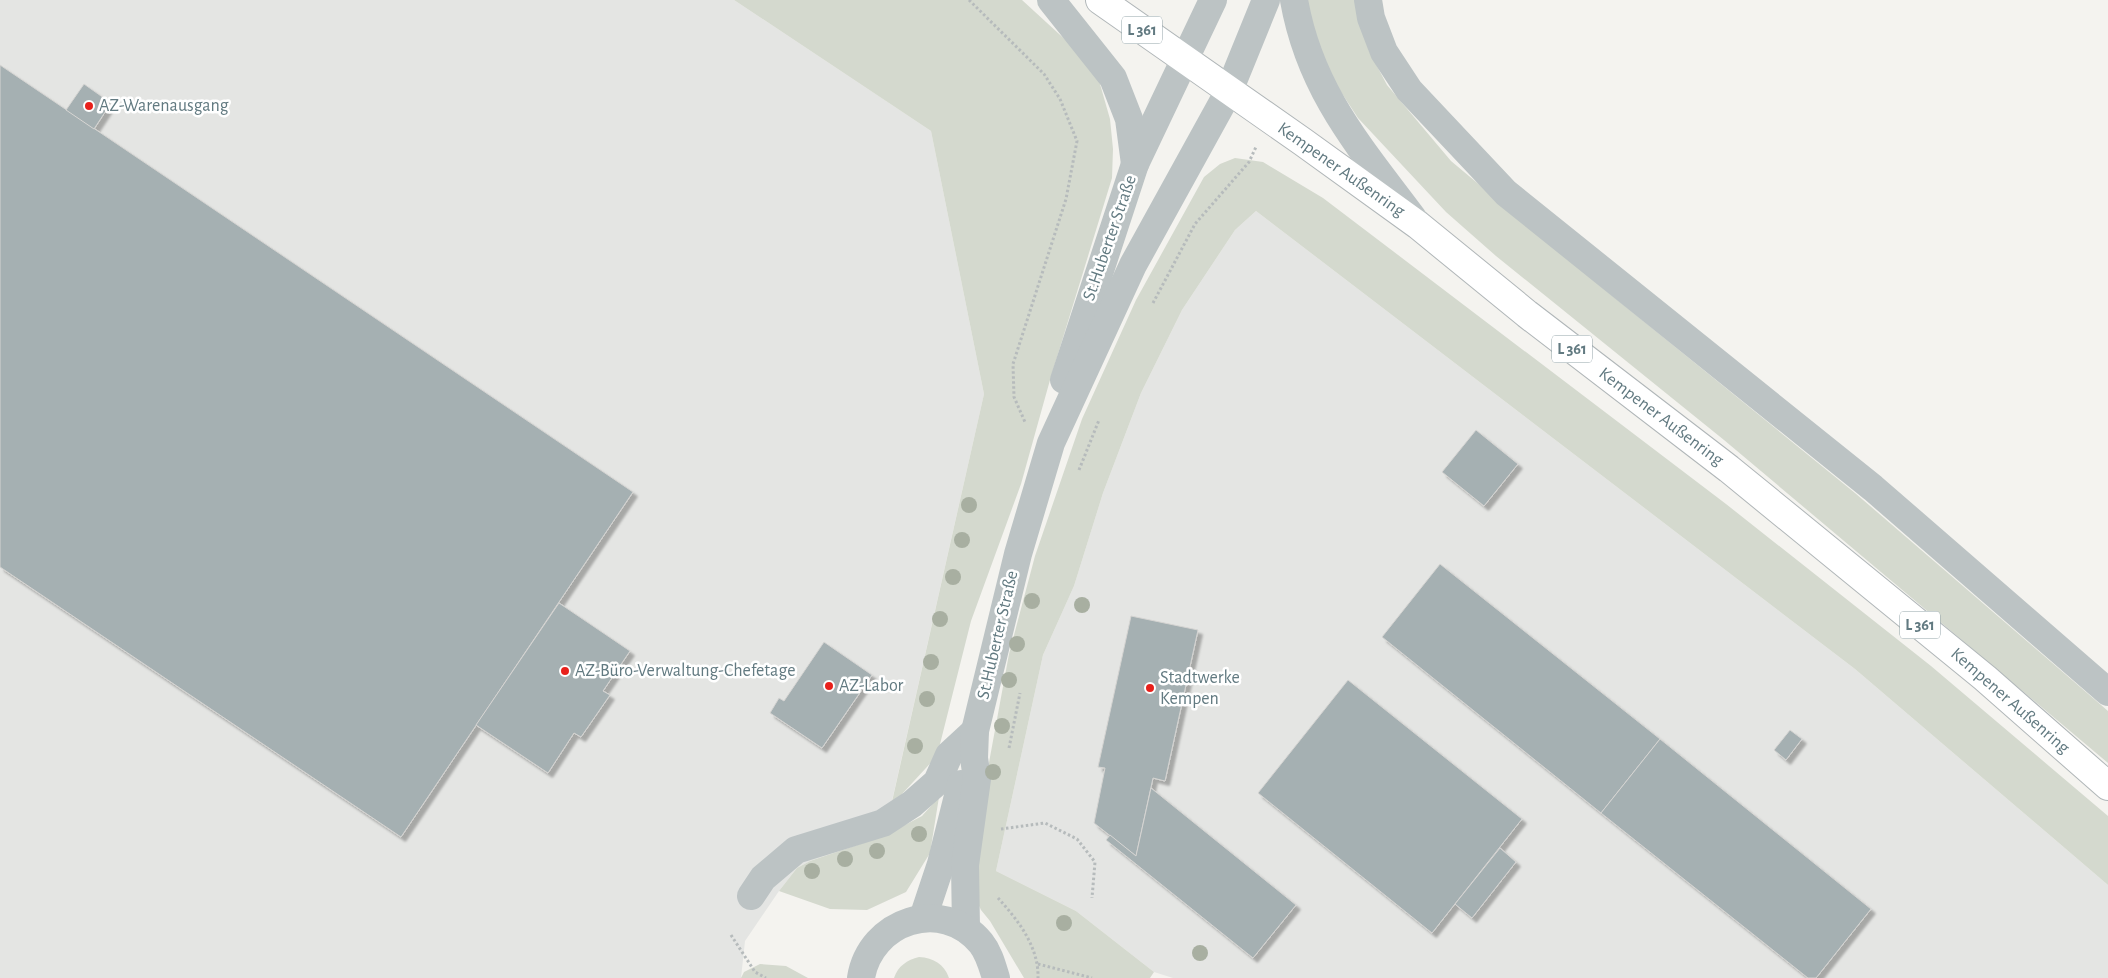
<svg xmlns="http://www.w3.org/2000/svg" width="2108" height="978" viewBox="0 0 2108 978" font-family="'Alegreya Sans',sans-serif">
<defs>
<filter id="shadow"><feDropShadow dx="4.5" dy="4.5" stdDeviation="1" flood-color="#0004"/></filter>
</defs>
<rect width="100%" height="100%" fill="#f4f3ef"/>
<g fill="#e4e5e3">
<polygon points="0,0 734,0 931,131 984,394 884,836 810,861 797,868 779,891 745,941 741,978 0,978"/>
<polygon points="1256,211 1855,669 2108,885 2108,978 1173,978 1154,972 1076,911 996,871 1043,655 1074,586 1103,493 1141,393 1182,310 1235,230"/>
</g>
<g fill="#d4d9ce">
<polygon points="734,0 1022,0 1070,44 1098,77 1110,119 1113,149 1112,178 1050,380 1021,484 971,621 937,756 891,806 984,394 931,131"/>
<polygon points="1305,0 1357,0 1369,51 1387,85 1451,161 1610,294 1855,493 2108,711 2108,763 1724,440 1496,256 1446,212 1358,118 1326,69"/>
<polygon points="1235,158 1263,162 1323,198 1726,504 1931,666 2108,816 2108,885 1855,669 1256,211 1235,230 1182,310 1141,393 1103,493 1074,586 1043,655 996,871 1076,911 1154,972 1150,978 1024,978 990,921 981,910 975,897 976,833 1009,654 1035,556 1082,419 1136,300 1204,177 1220,164"/>
<polygon points="939,797 930,853 906,892 867,910 830,909 779,891 797,868 810,861 884,836 922,816"/>
<path d="M919,957C934,958 944,964 949,978H894C898,966 907,960 919,957Z"/>
<polygon points="760,964 786,966 808,978 741,978 744,972"/>
</g>
<g fill="#a5b0b2" stroke="#d5d4d2" filter="url(#shadow)">
<polygon points="0,65 633,492 401,837 0,567"/>
<polygon points="84,84 111,103 94,129 66,110"/>
<polygon points="1476,430 1518,464 1484,506 1442,472"/>
<polygon points="1440,564 1660,739 1601,813 1382,637"/>
<polygon points="559,603 630,651 603,691 610,695 581,737 574,733 548,773 476,725"/>
<polygon points="1131,616 1198,630 1165,781 1153,778 1136,856 1094,823 1105,768 1098,767"/>
<polygon points="824,642 872,675 822,748 770,713 779,698 784,701"/>
<polygon points="1348,680 1522,819 1432,933 1258,793"/>
<polygon points="1790,730 1802,739 1786,760 1774,750"/>
<polygon points="1660,739 1871,909 1816,978 1808,978 1601,813"/>
<polygon points="1151,788 1296,905 1253,958 1106,840 1110,835 1136,856"/>
<polygon points="1500,848 1516,862 1472,918 1455,904"/>
</g>
<g fill="none" stroke-linecap="round" stroke-linejoin="round">
<g stroke="#b0b6b8" stroke-width="30">
<polyline id="major" points="1100,0 1303,142 1418,225 1527,314 1729,469 1985,678 2108,786"/>
</g>
<g stroke="#b6bbbc" stroke-width="3" stroke-dasharray="2.5 2.5" stroke-linecap="butt">
<polyline points="969,0 1044,74 1060,99 1077,141 1066,199 1013,364 1014,397 1025,422"/>
<polyline points="1153,303 1195,224 1249,162 1256,147"/>
<polyline points="1079,470 1099,420"/>
<polyline points="1009,748 1020,693"/>
<polyline points="1001,829 1045,823 1077,839 1095,862 1092,898"/>
<path d="M998,898C1018,920 1039,947 1038,978"/>
<polyline points="731,935 755,972 766,978"/>
<polyline points="1038,964 1092,978"/>
</g>
<g stroke="#bcc3c4" stroke-width="28">
<polyline points="1051,0 1113,78 1129,119 1135,164"/>
<path d="M1294,0C1310,91 1360,147 1413,218"/>
<polyline points="1368,0 1371,18 1384,52 1409,90 1506,193 1873,488 2108,692"/>
<polyline points="1064,380 1135,164 1213,0"/>
<polyline points="751,896 763,878 796,850 883,823 912,804 937,782 949,755 975,731"/>
<polyline points="923,918 941,864 961,784"/>
<polyline points="966,929 965,865 977,779 974,758 975,731 1018,554 1051,443 1133,265 1229,91 1266,0"/>
<path d="M861,978C870,921 942,896 981,943C989,953 992,965 996,978"/>
</g>
<use href="#major" stroke="#fff" stroke-width="28"/>
</g>
<g fill="#a8afa1">
<circle cx="969" cy="505" r="8"/>
<circle cx="962" cy="540" r="8"/>
<circle cx="953" cy="577" r="8"/>
<circle cx="1032" cy="601" r="8"/>
<circle cx="1082" cy="605" r="8"/>
<circle cx="940" cy="619" r="8"/>
<circle cx="1017" cy="644" r="8"/>
<circle cx="931" cy="662" r="8"/>
<circle cx="1009" cy="680" r="8"/>
<circle cx="927" cy="699" r="8"/>
<circle cx="1002" cy="726" r="8"/>
<circle cx="915" cy="746" r="8"/>
<circle cx="993" cy="772" r="8"/>
<circle cx="919" cy="834" r="8"/>
<circle cx="877" cy="851" r="8"/>
<circle cx="845" cy="859" r="8"/>
<circle cx="812" cy="871" r="8"/>
<circle cx="1064" cy="923" r="8"/>
<circle cx="1200" cy="953" r="8"/>
</g>
<g fill="#e8201b" stroke="#fff" stroke-width="2">
<circle cx="89" cy="106" r="5"/>
<circle cx="565" cy="671" r="5"/>
<circle cx="829" cy="686" r="5"/>
<circle cx="1150" cy="688" r="5"/>
</g>
<g text-anchor="middle" dominant-baseline="central" stroke-width="5" stroke-linejoin="round" paint-order="stroke">
<g fill="#fff" stroke="#91a2a7" stroke-width="1">
<rect x="1122" y="16.5" width="40" height="27" rx="4"/>
<rect x="1552" y="335.5" width="40" height="27" rx="4"/>
<rect x="1900" y="611.5" width="40" height="27" rx="4"/>
</g>
<g font-size="16" font-weight="bold" fill="#627a81">
<text x="1142" y="30">L 361</text>
<text x="1572" y="349">L 361</text>
<text x="1920" y="625">L 361</text>
</g>
<g font-size="18" fill="#627a81" stroke="#fff" text-anchor="start">
<text x="99" y="106">AZ-Warenausgang</text>
<text x="575" y="671">AZ-Büro-Verwaltung-Chefetage</text>
<text x="1160" y="678">Stadtwerke<tspan x="1160" dy="21">Kempen</tspan></text>
<text x="839" y="686">AZ-Labor</text>
</g>
<g font-size="18" fill="#627a81" stroke="#fff">
<text transform="translate(1341 170) rotate(35)">Kempener Außenring</text>
<text transform="translate(1110 238) rotate(-71)">St.Huberter Straße</text>
<text transform="translate(1661 417) rotate(37)">Kempener Außenring</text>
<text transform="translate(998 635) rotate(-77)">St.Huberter Straße</text>
<text transform="translate(2010 701) rotate(41)">Kempener Außenring</text>
</g>
</g>
</svg>
